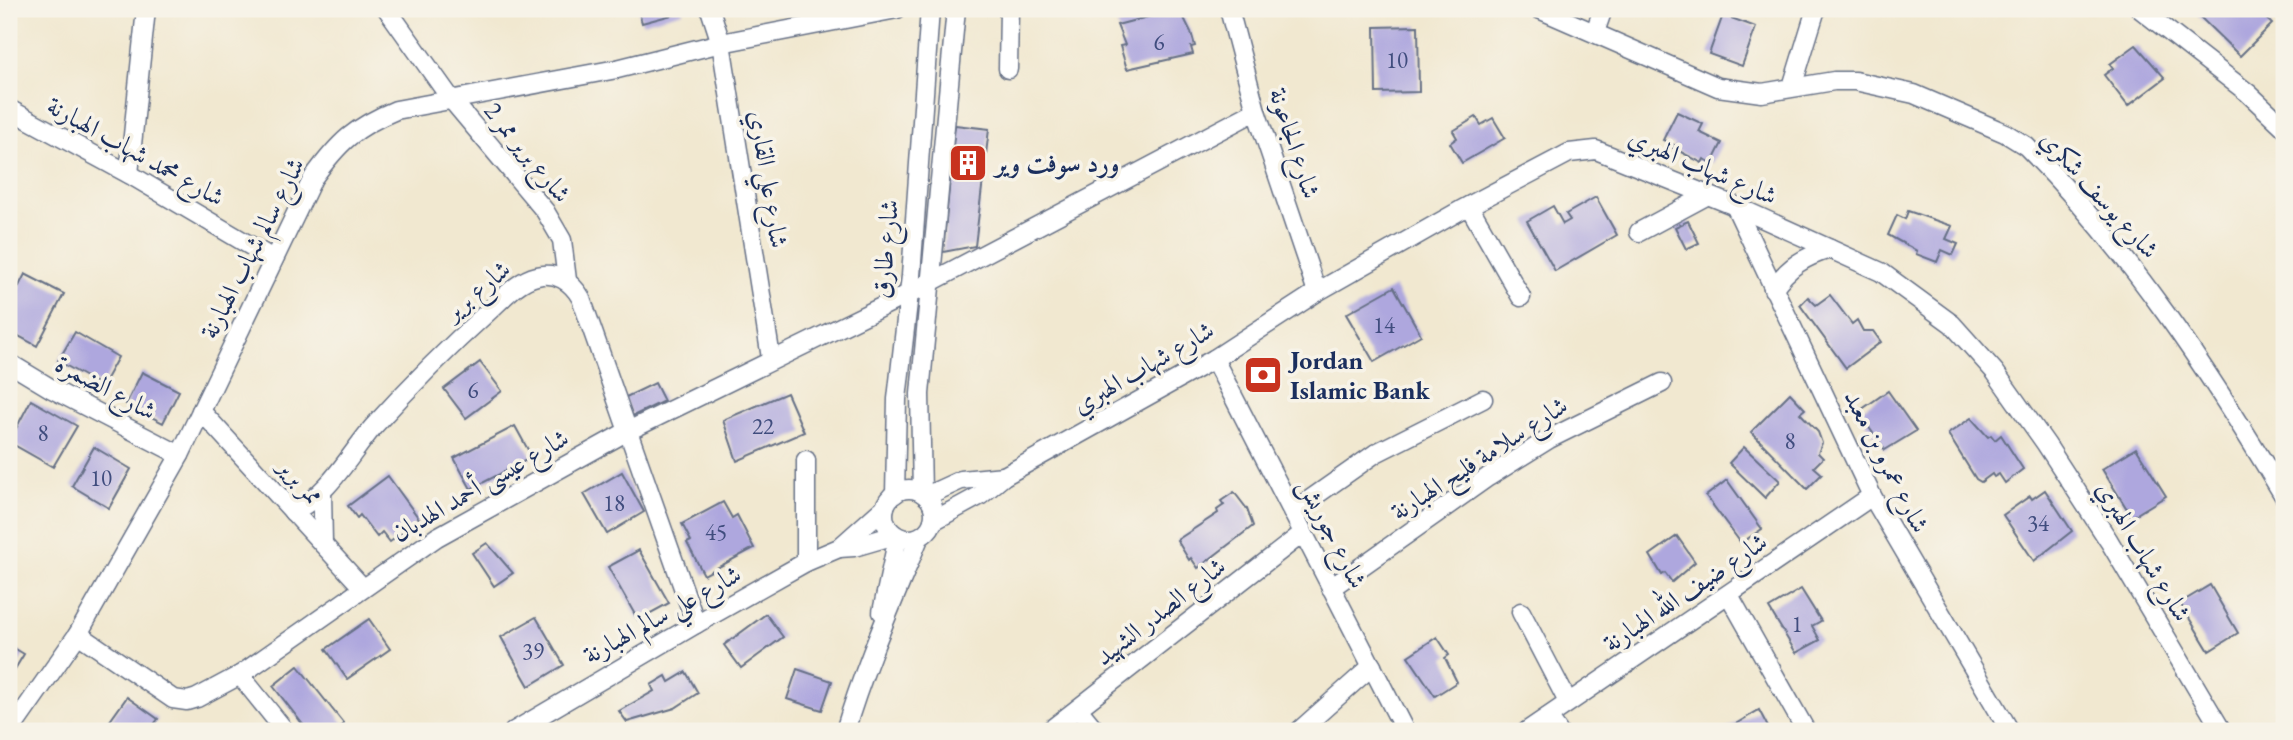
<svg xmlns="http://www.w3.org/2000/svg" width="2293" height="740" viewBox="0 0 2293 740" font-family="'EB Garamond',Amiri,serif">
<rect width="100%" height="100%" fill="#f7f3e8"/>
<filter id="ink" filterUnits="userSpaceOnUse"><feTurbulence type="fractalNoise" baseFrequency=".0143" numOctaves="2"/><feDisplacementMap in="SourceGraphic" scale="14" xChannelSelector="R" yChannelSelector="G"/><feConvolveMatrix kernelMatrix="1 2 1 2 8 2 1 2 1" color-interpolation-filters="sRGB"/></filter>
<filter id="wash" filterUnits="userSpaceOnUse"><feTurbulence type="fractalNoise" baseFrequency=".00686" numOctaves="4" result="noise"/><feDisplacementMap in="SourceGraphic" scale="28" xChannelSelector="R" yChannelSelector="G"/><feGaussianBlur stdDeviation="1.57" result="paint"/><feColorMatrix in="noise" values="0 0 0 0 0 0 0 0 0 0 0 0 0 0 0 0 0 1.4 0 .05"/><feComposite in="paint" operator="in"/></filter>
<g filter="url(#wash)">
<rect width="100%" height="100%" fill="#f1e8d0"/>
<g id="blocks">
<g fill="#aea7de">
<polygon points="638,9 682,9 683,12 642,23"/>
<polygon points="2200,9 2256,9 2272,24 2240,56 2196,13"/>
<polygon points="1163,13 1164,16 1183,16 1191,32 1195,46 1191,47 1193,54 1127,69 1120,46 1125,45 1117,25"/>
<polygon points="1723,15 1756,27 1742,66 1709,54"/>
<polygon points="1418,26 1419,92 1376,93 1375,27"/>
<polygon points="2136,45 2165,78 2128,106 2104,75 2113,68 2110,64"/>
<polygon points="1677,112 1703,124 1699,132 1722,143 1712,163 1704,159 1702,163 1673,148 1674,145 1663,140"/>
<polygon points="1476,117 1481,125 1493,118 1505,138 1462,163 1450,143 1457,138 1453,131"/>
<polygon points="955,125 989,129 975,246 943,252"/>
<polygon points="1596,197 1617,235 1555,271 1527,221 1553,206 1563,224 1570,220 1566,214"/>
<polygon points="1908,211 1952,226 1946,239 1958,244 1953,255 1942,250 1937,262 1916,254 1917,251 1888,235 1897,215 1905,219"/>
<polygon points="1688,221 1699,243 1686,249 1675,227"/>
<polygon points="25,274 64,294 37,346 9,331 9,306"/>
<polygon points="1394,287 1421,335 1374,362 1346,314"/>
<polygon points="1830,295 1852,324 1857,320 1863,331 1873,331 1881,342 1846,368 1800,305 1808,297 1816,305"/>
<polygon points="75,332 118,357 102,386 58,361"/>
<polygon points="480,362 502,391 466,418 444,389"/>
<polygon points="142,372 179,391 163,423 126,404"/>
<polygon points="655,383 664,401 633,416 624,398"/>
<polygon points="1888,391 1916,431 1885,450 1858,412"/>
<polygon points="787,393 804,432 737,461 723,420"/>
<polygon points="1790,393 1805,409 1800,413 1818,432 1822,443 1818,453 1823,458 1814,467 1822,474 1807,489 1751,432"/>
<polygon points="31,400 77,426 53,467 9,442"/>
<polygon points="1971,418 1988,437 1991,435 1995,440 2001,435 2023,469 2005,483 1999,474 1994,477 1992,474 1981,482 1976,479 1948,434"/>
<polygon points="515,426 532,457 471,489 454,458"/>
<polygon points="94,447 131,469 109,508 72,486"/>
<polygon points="1744,447 1780,481 1765,498 1729,463"/>
<polygon points="2136,448 2166,496 2132,517 2102,469"/>
<polygon points="622,472 644,512 607,534 584,494"/>
<polygon points="388,476 420,520 390,542 382,532 377,537 360,515 357,518 348,506"/>
<polygon points="1727,480 1762,529 1741,543 1706,496"/>
<polygon points="2045,490 2072,531 2034,561 2003,515 2030,496 2032,499"/>
<polygon points="1234,492 1247,509 1253,526 1198,568 1191,558 1189,560 1177,540 1218,513 1217,510 1224,505 1221,501"/>
<polygon points="723,502 732,518 737,515 754,548 704,575 687,543 691,541 682,524"/>
<polygon points="1677,536 1695,562 1672,582 1665,573 1662,575 1650,555"/>
<polygon points="487,543 513,573 494,586 472,553"/>
<polygon points="639,550 669,603 638,620 608,567"/>
<polygon points="2210,585 2238,633 2209,651 2180,603"/>
<polygon points="1801,589 1821,621 1812,626 1820,640 1796,653 1769,608"/>
<polygon points="766,614 783,637 741,668 724,645"/>
<polygon points="536,617 564,665 529,686 501,637"/>
<polygon points="369,619 390,649 347,679 326,649"/>
<polygon points="1437,637 1449,655 1445,658 1457,682 1435,696 1408,656"/>
<polygon points="9,645 24,654 9,679"/>
<polygon points="298,666 344,724 335,731 308,731 273,686"/>
<polygon points="797,669 832,681 822,710 787,699"/>
<polygon points="686,672 698,693 675,708 627,722 619,711 654,691 651,685 666,676 669,682"/>
<polygon points="127,697 158,719 149,731 115,731 107,725"/>
<polygon points="1759,710 1770,731 1724,731"/>
</g>
</g>
</g>
<g filter="url(#ink)">
<use href="#blocks" fill-opacity="0" stroke="#667086" stroke-width="2"/>
<g fill="none" stroke-linecap="round" stroke-linejoin="round">
<g stroke="#667086" stroke-width="21">
<g id="minor">
<polyline points="387,9 451,99 545,211 562,240 567,280"/>
<polyline points="710,9 721,43 771,358"/>
<polyline points="1229,9 1256,111 1317,292"/>
<path d="M1539,9L1718,87L1762,93L1834,81H1855L1914,94L2005,133L2026,146C2129,250 2209,371 2284,496"/>
<polyline points="2140,9 2248,93 2284,127"/>
<polyline points="1595,32 1603,9"/>
<polyline points="1008,69 1009,9"/>
<polyline points="1792,87 1816,9"/>
<polyline points="9,109 129,174 273,259"/>
<polyline points="129,174 146,9"/>
<polyline points="1469,206 1521,297"/>
<polyline points="1735,206 1872,496 2010,731"/>
<polyline points="1639,232 1706,196"/>
<path d="M1773,289C1789,266 1804,257 1830,249"/>
<polyline points="1214,359 1405,731"/>
<polyline points="9,363 52,389 180,455"/>
<polyline points="201,411 363,588"/>
<circle cx="909" cy="514" r="25"/>
<polyline points="322,492 323,544"/>
<polyline points="922,493 920,394 956,9"/>
<polyline points="895,494 897,399 911,276 930,9"/>
<polyline points="926,496 961,480 1004,476"/>
<path d="M293,512C329,494 348,457 373,427C410,386 449,347 490,310C503,298 519,280 537,276C556,271 572,282 581,298L696,624"/>
<polyline points="1292,512 1376,453 1483,399"/>
<polyline points="933,521 981,495 1004,476 1214,359 1317,292 1461,210 1569,153 1596,150 1735,206 1881,272 1952,324 1995,372 2046,444 2109,541 2222,731"/>
<polyline points="839,548 854,547 895,535"/>
<polyline points="806,562 806,460"/>
<polyline points="1331,588 1488,477 1549,439 1662,383"/>
<polyline points="1729,595 1806,731"/>
<polyline points="882,612 898,537"/>
<polyline points="1521,612 1568,702"/>
<polyline points="78,634 173,699 187,701 197,698 240,675 437,537 626,432 908,294 1256,111"/>
<polyline points="240,675 285,731"/>
<polyline points="1078,709 1096,731"/>
<polyline points="1548,717 1558,731"/>
<path d="M10,731L78,634L180,455L313,178C339,142 355,127 396,110L617,69L721,43L897,9"/>
<polyline points="514,731 696,624 806,562 839,548 885,507"/>
<path d="M845,731C865,664 893,602 919,538"/>
<polyline points="1049,731 1303,533"/>
<polyline points="1299,731 1372,666"/>
<polyline points="1527,731 1872,496"/>
</g>
</g>
<use href="#minor" stroke="#fff" stroke-width="18"/>
</g>
</g>
<defs>
<g id="building-square" transform="scale(2.0125)"><rect x="-9" y="-9" width="18" height="18" rx="4" fill="#c8321e" stroke="#f7f3e8"/><path d="M-4-6H4V6H1V3H-1V6H-4ZM-2.5-4.3h1.7v1.8h-1.7ZM.8-4.3h1.7v1.8H.8ZM-2.5-1h1.7V.8h-1.7ZM.8-1h1.7V.8H.8Z" fill="#fff"/></g>
<g id="bank-square" transform="scale(2.0125)"><rect x="-9" y="-9" width="18" height="18" rx="4" fill="#c8321e" stroke="#f7f3e8"/><path d="M-6-4H6V4H-6ZM0-2.3a2.3 2.3 0 1 0 0 4.6a2.3 2.3 0 1 0 0-4.6Z" fill="#fff"/></g>
</defs>
<g fill-rule="evenodd">
<use href="#building-square" x="968" y="163"/>
<use href="#bank-square" x="1263" y="375"/>
</g>
<g text-anchor="middle" dominant-baseline="central" stroke-width="7" stroke-linejoin="round" paint-order="stroke">
<g font-size="23" fill="#404d7e">
<text x="1159" y="42">6</text>
<text x="1397" y="60">10</text>
<text x="1384" y="325">14</text>
<text x="473" y="390">6</text>
<text x="763" y="426">22</text>
<text x="43" y="433">8</text>
<text x="1790" y="441">8</text>
<text x="101" y="478">10</text>
<text x="614" y="503">18</text>
<text x="2038" y="523">34</text>
<text x="716" y="532">45</text>
<text x="1797" y="624">1</text>
<text x="533" y="651">39</text>
</g>
<g font-size="26" fill="#1b2f5e" stroke="#f7f3e8">
<text transform="translate(1295 143) rotate(72)">شارع الجاعونة</text>
<text transform="translate(136 151) rotate(29)">شارع محمد شهاب الهبارنة</text>
<text transform="translate(528 152) rotate(51)">شارع برير ممر 2</text>
<text transform="translate(1703 166) rotate(23)">شارع شهاب الهبري</text>
<text transform="translate(769 179) rotate(81)">شارع علي القاري</text>
<text transform="translate(2100 194) rotate(48)">شارع يوسف شكري</text>
<text transform="translate(252 248) rotate(-63)">شارع سالم شهاب الهبارنة</text>
<text transform="translate(885 249) rotate(-85)">شارع طارق</text>
<text transform="translate(477 290) rotate(-40)">شارع برير</text>
<text transform="translate(1143 367) rotate(-30)">شارع شهاب الهبري</text>
<text transform="translate(106 387) rotate(28)">شارع الضمرة</text>
<text transform="translate(1479 458) rotate(-33)">شارع سلامة فليح الهبارنة</text>
<text transform="translate(1887 461) rotate(63)">شارع عمرو بن معبد</text>
<text transform="translate(301 481) rotate(48)">ممر برير</text>
<text transform="translate(480 485) rotate(-30)">شارع عيسى أحمد الهدبان</text>
<text transform="translate(1333 533) rotate(63)">شارع جوريش</text>
<text transform="translate(2144 551) rotate(59)">شارع شهاب الهبري</text>
<text transform="translate(1685 592) rotate(-34)">شارع ضيف الله الهبارنة</text>
<text transform="translate(1160 611) rotate(-38)">شارع الصدر الشهيد</text>
<text transform="translate(662 614) rotate(-29)">شارع علي سالم الهبارنة</text>
</g>
<g font-size="26" font-weight="bold" fill="#1b2f5e" stroke="#f7f3e8" text-anchor="start">
<text x="995" y="163">ورد سوفت وير</text>
<text x="1290" y="360">Jordan<tspan x="1290" dy="30">Islamic Bank</tspan></text>
</g>
</g>
<rect width="2293" height="740" fill="none" stroke="#f7f3e8" stroke-width="35"/>
</svg>
